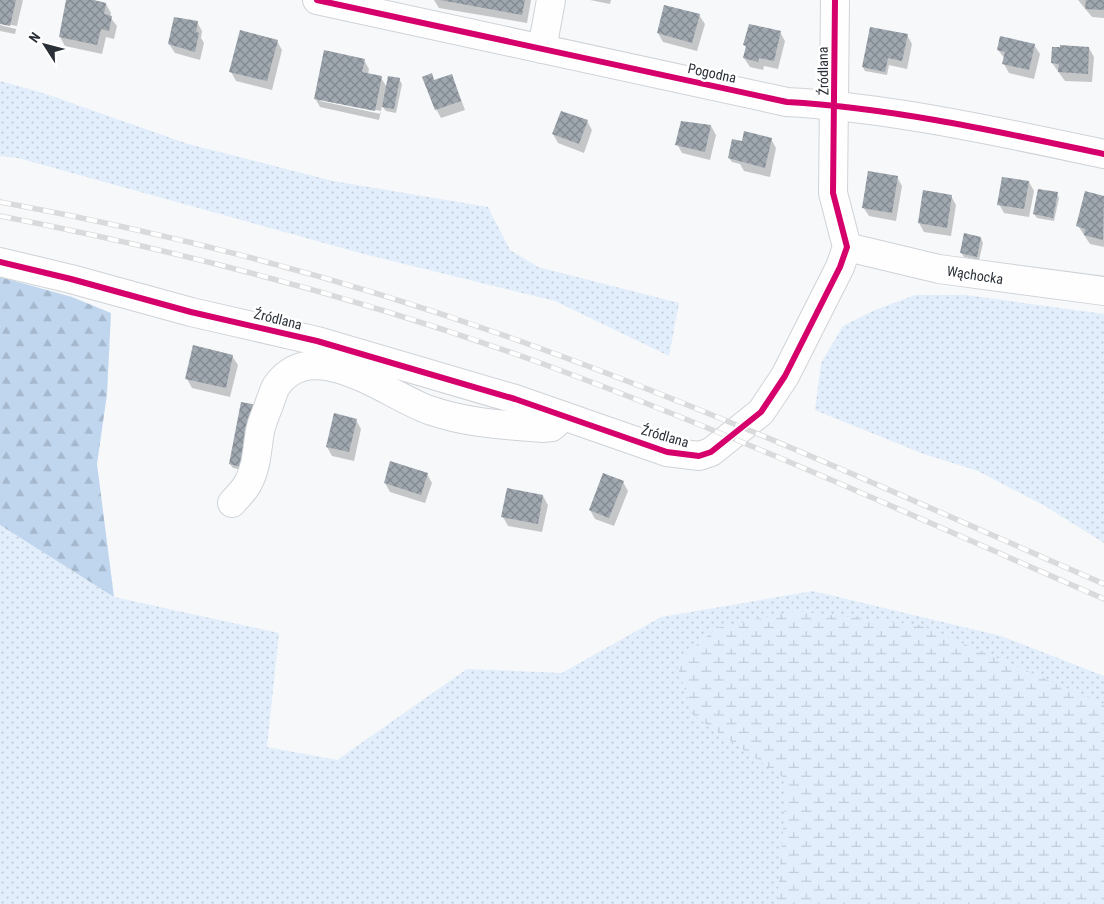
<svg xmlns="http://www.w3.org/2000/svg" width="1104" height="904" viewBox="0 0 1104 904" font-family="'Roboto Condensed',sans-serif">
<defs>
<pattern id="grass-dots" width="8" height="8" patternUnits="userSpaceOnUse" patternTransform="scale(1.25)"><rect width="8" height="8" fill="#e2eefb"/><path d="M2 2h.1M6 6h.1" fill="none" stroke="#c2ccd8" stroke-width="1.8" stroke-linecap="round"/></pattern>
<pattern id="forest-firs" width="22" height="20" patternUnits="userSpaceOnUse" patternTransform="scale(1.25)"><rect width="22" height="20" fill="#c0d6ee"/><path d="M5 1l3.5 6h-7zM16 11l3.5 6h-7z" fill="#a5b8cd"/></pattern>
<pattern id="wetland-marsh" width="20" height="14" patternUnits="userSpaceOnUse" patternTransform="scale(1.25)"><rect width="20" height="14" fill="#e2eefb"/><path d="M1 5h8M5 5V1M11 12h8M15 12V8" fill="none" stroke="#c2ccd8"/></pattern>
<pattern id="building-cross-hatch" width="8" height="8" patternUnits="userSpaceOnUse" patternTransform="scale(1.25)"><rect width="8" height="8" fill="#9fa7af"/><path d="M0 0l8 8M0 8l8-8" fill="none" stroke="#82888f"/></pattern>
</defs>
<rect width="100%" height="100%" fill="#f6f8fa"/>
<g fill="url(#grass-dots)">
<polygon points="0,81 43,93 188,144 333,181 488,207 510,250 538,267 679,303 669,356 555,301 360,253 18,158 0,156"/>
<polygon points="915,295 966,295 1104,314 1104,543 1045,506 978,471 921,453 815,410 821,363 843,326 875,310"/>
<polygon points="0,525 114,597 279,633 267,747 337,760 467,669 562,673 661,617 813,591 1001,636 1104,676 1104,904 0,904"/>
</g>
<polygon fill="url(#forest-firs)" points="0,277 72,297 111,313 107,394 97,464 114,597 0,525"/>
<polygon fill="url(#wetland-marsh)" points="795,611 920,625 1104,704 1104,904 777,904 787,780 693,715 676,662 717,628"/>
<g fill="#0003" fill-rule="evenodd">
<polygon points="0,0 23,0 15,34 0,31 0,25 16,29 17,26 0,23"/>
<polygon points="68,0 88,0 106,4 111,13 110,17 117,26 114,39 106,37 102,54 65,46 60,37"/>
<polygon points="434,0 531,0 527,23 439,8"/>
<polygon points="590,0 611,0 610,4"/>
<polygon points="1078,0 1104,0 1104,18 1092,17"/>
<polygon points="665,6 699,15 705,24 697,51 663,42 658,33"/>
<polygon points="197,22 202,31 201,38 204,43 200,60 175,53 169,44"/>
<polygon points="780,32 785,41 778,69 764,66 763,70 750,67 744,58 747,49 745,45"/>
<polygon points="907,35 912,44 907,69 889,65 887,75 865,71 863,67"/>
<polygon points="277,41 282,50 272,90 236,81 231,72"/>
<polygon points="1034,45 1040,54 1034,79 1009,73 1004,64 1005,59 998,50"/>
<polygon points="1053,48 1089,48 1094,57 1092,82 1065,81 1052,63"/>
<path d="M364,60L369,69L368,75L381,78L387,87L399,79L402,84L396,113L386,111L382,106L379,120L320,107L315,98ZM320,99L381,111V114L320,101Z"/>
<polygon points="431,75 435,81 452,75 465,110 441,118 436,109"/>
<polygon points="587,121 592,130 584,153 558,143 553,134"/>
<polygon points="711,126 716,135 710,160 682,153 677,144"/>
<polygon points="771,139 776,148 770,177 744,171 740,164 732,162 729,158 741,143"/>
<polygon points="897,177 902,186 896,221 869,216 863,207"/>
<polygon points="1029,182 1034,191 1029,217 1004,213 999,204"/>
<polygon points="924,191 951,196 956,205 951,236 924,232 919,223"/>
<polygon points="1085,193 1104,197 1104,247 1090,244 1078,226"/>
<polygon points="1057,194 1059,198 1054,221 1037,218 1034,214"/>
<polygon points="981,238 983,243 979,260 964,257 961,252"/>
<polygon points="232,356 238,365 230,397 192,388 187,379"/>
<polygon points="242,404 248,471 233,468 230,464"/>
<polygon points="356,420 361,429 354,461 332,456 327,447"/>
<polygon points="427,474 432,483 425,503 390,492 385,483"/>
<polygon points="623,482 628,491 614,526 595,519 590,510"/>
<polygon points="543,496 548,505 542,532 508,526 503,517"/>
</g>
<g fill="url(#building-cross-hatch)">
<polygon points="0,0 16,0 10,26 0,24"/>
<polygon points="66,0 94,0 106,3 104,14 112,16 109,31 101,29 97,45 59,37"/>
<polygon points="440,0 525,0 522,15"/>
<polygon points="1086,0 1104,0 1104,10 1085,9"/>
<polygon points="664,5 700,14 692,43 657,33"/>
<polygon points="174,17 198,21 196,32 199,33 195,52 168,44"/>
<polygon points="749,24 781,31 774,61 759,58 758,62 743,58 746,46 743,45"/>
<polygon points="870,27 908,34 902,61 888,58 885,72 862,67"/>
<polygon points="240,30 278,40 267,81 229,72"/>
<polygon points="1000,36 1035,44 1029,70 1002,64 1005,52 997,50"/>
<polygon points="1060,45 1089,47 1088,74 1058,72 1059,64 1051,63 1052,47 1060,47"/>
<polygon points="324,50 365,59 362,72 382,76 375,111 314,99"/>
<polygon points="432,73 434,80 452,74 461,101 435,110 422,77"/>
<polygon points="388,76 400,78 394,109 382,107"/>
<polygon points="561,111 588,120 579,144 552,134"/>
<polygon points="681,121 711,125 705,152 675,145"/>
<polygon points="744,131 772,138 765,168 728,158 732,139 742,141"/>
<polygon points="868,171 898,176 892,213 862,208"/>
<polygon points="1002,177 1029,181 1024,209 997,205"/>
<polygon points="1038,189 1058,192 1053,218 1033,214"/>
<polygon points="923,190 952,195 947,228 918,223"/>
<polygon points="1085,191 1104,196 1103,240 1084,235 1085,229 1076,226"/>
<polygon points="964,233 981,237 977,257 960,253"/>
<polygon points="193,345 233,355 226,388 185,379"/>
<polygon points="241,402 257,405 246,468 229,464"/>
<polygon points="334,413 357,419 349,452 326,447"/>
<polygon points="390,461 428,473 421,495 384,483"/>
<polygon points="603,473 624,481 609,518 589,510"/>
<polygon points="507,488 543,495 538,524 501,517"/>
</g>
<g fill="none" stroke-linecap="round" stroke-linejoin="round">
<g stroke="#cfd3d8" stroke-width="30">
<g id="minor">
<path d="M317,0L787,102C893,108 1000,132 1104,154"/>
<polyline points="542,49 551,0"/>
<polyline points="847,247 939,269 1104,291"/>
<polyline points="0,262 71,279 191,312 317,341 515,399 667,452 699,456 711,452 761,412 785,376 840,267 847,247 833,193 835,0"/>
<path d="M232,503C237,497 245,490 248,483C257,467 257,448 260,431C262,421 267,411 270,402C272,397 274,389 277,385C314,334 389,396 429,410C466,423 503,425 542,428L552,427L564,416"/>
</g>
</g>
<use href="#minor" stroke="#fefefe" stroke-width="28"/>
<g stroke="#d9dadb" stroke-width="5.5">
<g id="rail">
<path d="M0,202C169,233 338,277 500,334C706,406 904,497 1104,584"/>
<path d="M0,216C196,254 391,306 578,377C756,444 929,523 1104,599"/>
</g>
</g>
<use href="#rail" stroke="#fff" stroke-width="4" stroke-dasharray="11" stroke-linecap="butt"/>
<g stroke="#fff" stroke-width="9">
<g id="cycleway">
<path d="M317,0L787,102C893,108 1000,132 1104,154"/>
<polyline points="0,262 71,279 191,312 317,341 515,399 667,452 699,456 711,452 761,412 785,376 840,267 847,247 833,193 835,0"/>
</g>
</g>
<use href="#cycleway" stroke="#d6006c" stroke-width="6"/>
</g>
<g text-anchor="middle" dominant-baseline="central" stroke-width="5" stroke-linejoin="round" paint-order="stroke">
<g font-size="14" fill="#293037" stroke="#fff">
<text transform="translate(823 71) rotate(-91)">Źródlana</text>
<text transform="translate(712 73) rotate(12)">Pogodna</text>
<text transform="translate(975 275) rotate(9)">Wąchocka</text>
<text transform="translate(278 319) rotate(14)">Źródlana</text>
<text transform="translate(665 436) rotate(16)">Źródlana</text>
</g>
</g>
<g transform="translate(45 45) rotate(306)" stroke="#ffffff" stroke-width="4" paint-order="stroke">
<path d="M0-4L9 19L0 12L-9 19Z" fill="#293037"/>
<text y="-8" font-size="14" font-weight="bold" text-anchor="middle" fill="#293037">N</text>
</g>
</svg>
